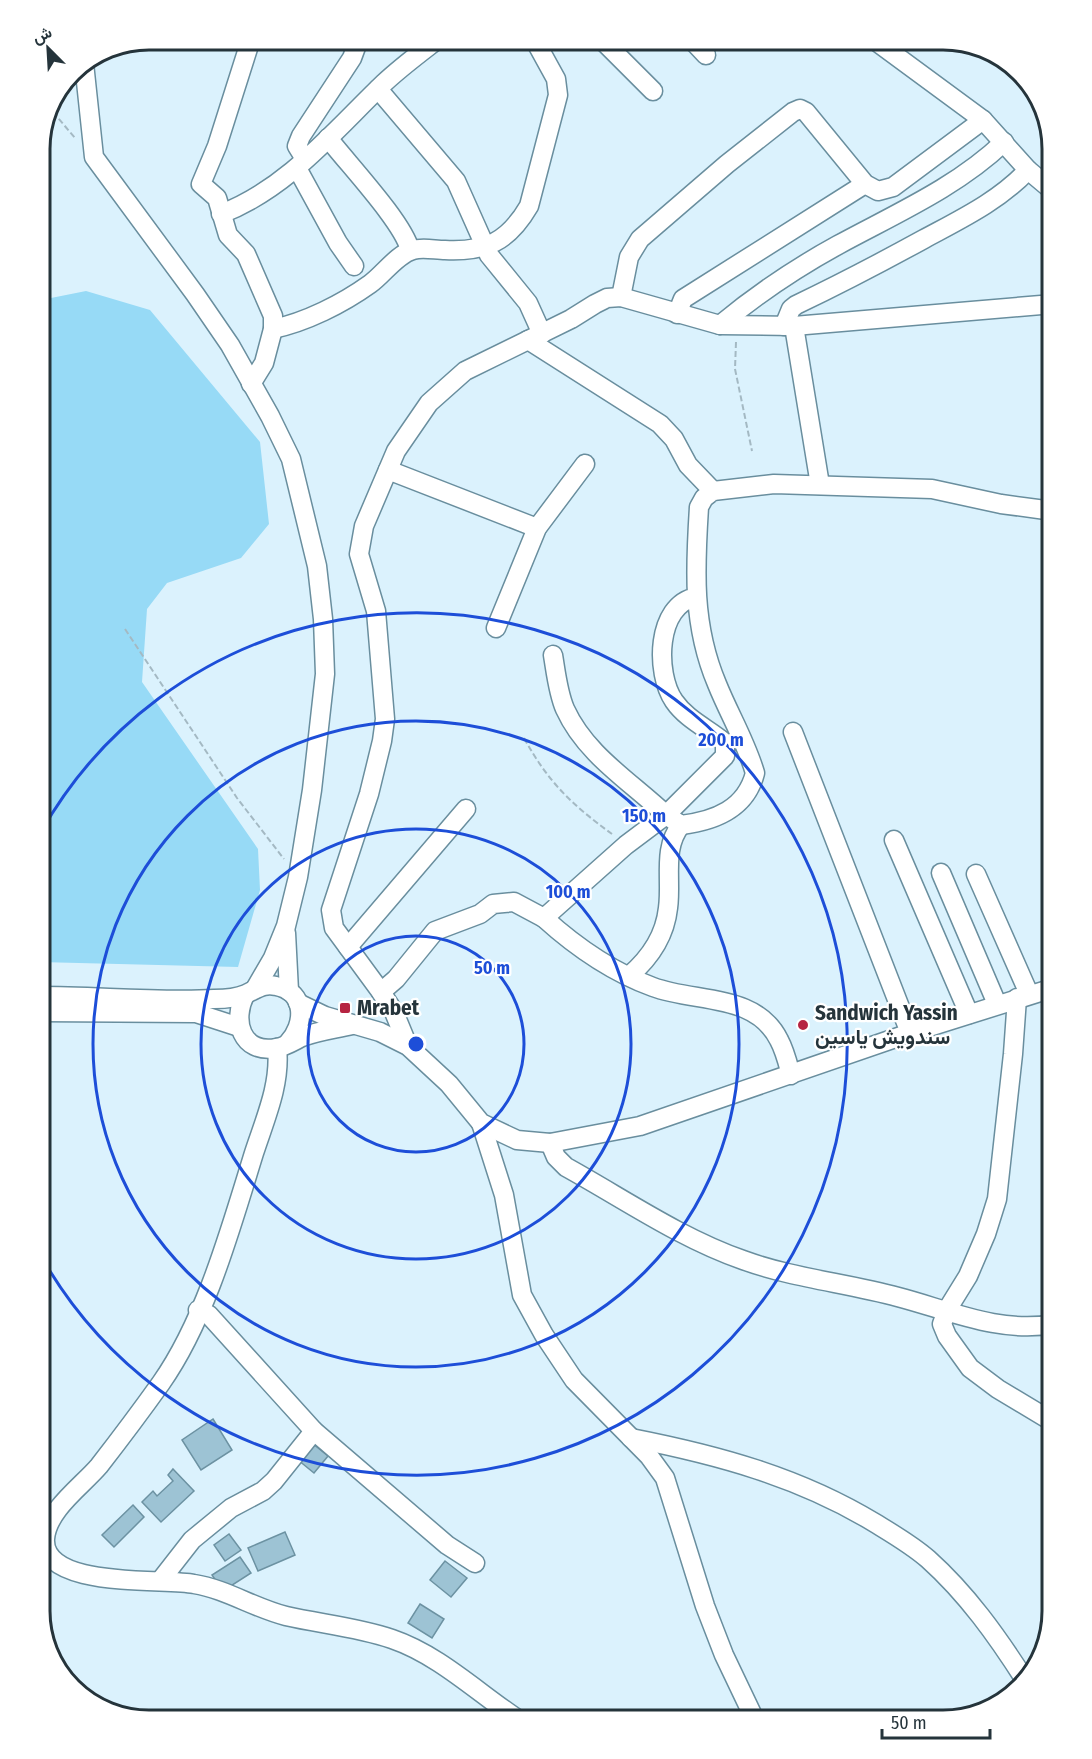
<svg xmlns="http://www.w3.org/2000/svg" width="1092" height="1759" viewBox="0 0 1092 1759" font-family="'Fira Sans Condensed',Vazirmatn,sans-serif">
<rect width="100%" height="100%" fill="#dbf2fd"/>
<polygon fill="#97daf6" points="39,283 51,298 86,291 150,310 260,442 269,524 241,558 167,583 147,609 142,682 258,849 260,890 238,967 39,962"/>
<g fill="#9dc3d4" stroke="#6c92a2" stroke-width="1.5">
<polygon points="213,1419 232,1450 201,1470 182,1440"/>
<polygon points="312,1443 328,1456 314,1473 298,1460"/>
<polygon points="173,1469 194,1491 161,1522 142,1502 153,1491 157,1496 173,1481 168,1475"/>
<polygon points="133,1505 144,1517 114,1547 102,1535"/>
<polygon points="285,1532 295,1555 258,1571 248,1548"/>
<polygon points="229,1534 241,1550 225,1561 214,1545"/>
<polygon points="240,1557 251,1573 223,1591 212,1575"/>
<polygon points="445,1561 467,1578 451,1597 430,1580"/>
<polygon points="420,1604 444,1619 432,1638 408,1623"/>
</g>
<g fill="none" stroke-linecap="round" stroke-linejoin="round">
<g stroke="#698e9e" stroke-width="21">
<g id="minor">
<polyline points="251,39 217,146 201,184 217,198 228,235 246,254 273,316 273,329 264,363 251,384"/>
<polyline points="601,39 653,91"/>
<polyline points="691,39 706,55"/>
<polyline points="873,39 983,120 1028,170 1053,191"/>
<polyline points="84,63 94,157 195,294 230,345 270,416 291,459 317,566 323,619 325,674 312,790 298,877 286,926 273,958 255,989"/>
<polyline points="378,89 456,181 489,255 528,303 542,334"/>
<path d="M328,138C348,164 403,222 410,250"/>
<polyline points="305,159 297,146 301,136 352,58 359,39"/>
<polyline points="297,168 338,243 354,266"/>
<path d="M221,214C287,189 334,131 384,83C401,67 420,53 438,39"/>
<polyline points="621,297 629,257 640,239 727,164 793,112 800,109 806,112 865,184 878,191 893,187 983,120"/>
<polyline points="677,314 683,299 865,184"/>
<path d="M720,325C756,295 796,268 838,245C895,214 957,187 1004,142"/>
<path d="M784,326L791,309L796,305C840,284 882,262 924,239C961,219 999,201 1028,170"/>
<polyline points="794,326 820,485"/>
<path d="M273,329C306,322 342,304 370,284C383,275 397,254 413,250C422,247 435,250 445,250C486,252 508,242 529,206L558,95L556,79L534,39"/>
<polyline points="528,340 660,424 674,439 688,465 713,491"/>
<polyline points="388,470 537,528"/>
<path d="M696,597C656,605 655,673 674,701C687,720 709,729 725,743V756L666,815L681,825C715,821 746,809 755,773C746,742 729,714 717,684C692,625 695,569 699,507L704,498L713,491L774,484L932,489L1001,504L1053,511"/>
<polyline points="496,628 537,528 585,464"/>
<polyline points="793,732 910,1033"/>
<polyline points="894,840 969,1014"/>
<polyline points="941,873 997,1004"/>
<polyline points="976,874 1029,994"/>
<path d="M544,918C576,947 612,972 653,987C696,1003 756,993 779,1040C785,1051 788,1064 791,1075"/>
<polyline points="286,933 289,991"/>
<polyline points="348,947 466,809"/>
<path d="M629,976C650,958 665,936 668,908C672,880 662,848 681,825"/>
<path d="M381,992L396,979L435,931L480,914L493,904L514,902L544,918L626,845L666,815C630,781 586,755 565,709C558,693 556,673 553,655"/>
<path d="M245,995C232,1020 241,1054 276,1048C285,1047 294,1041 302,1037C318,1031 335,1029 352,1025"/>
<path d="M39,996C97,996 157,1002 214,999C224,999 237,998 246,994C257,989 264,983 276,986C307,992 305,1025 288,1043"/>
<polyline points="1017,998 1013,1054 997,1199 986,1234 968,1276 947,1310 942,1324 947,1336 970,1368 998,1389 1053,1422"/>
<polyline points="298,1003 325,1016 380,1032 408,1046 449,1084 481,1123 517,1140 550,1143 640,1126 910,1033 1053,988"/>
<polyline points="39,1012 196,1013 239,1027"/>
<polyline points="408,1046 394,1012 381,992 334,928 331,910 369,794 382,741 385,719 376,611 359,554 364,526 396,451 429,403 465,371 571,319 595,304 607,298 621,297 720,325 794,326 1053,304"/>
<path d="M277,1048C281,1084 265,1119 254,1153C231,1227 206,1319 161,1383C141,1411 120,1439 99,1466C82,1486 47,1510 45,1539C42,1589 162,1578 194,1584C226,1589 254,1608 286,1616C321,1624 357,1627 392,1639C439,1655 478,1693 519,1720"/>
<polyline points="481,1123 504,1195 522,1295 544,1335 574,1380 649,1456 665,1478 705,1606 724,1655 755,1720"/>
<path d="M550,1143L556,1157L566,1167C624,1199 680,1238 743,1260C792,1278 847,1283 898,1297C948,1310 1001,1334 1053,1324"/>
<polyline points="198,1310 209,1315 314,1431 447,1545 475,1563"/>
<path d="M631,1438C718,1455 799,1477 875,1523C893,1534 912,1545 928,1559C967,1594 997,1636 1025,1680"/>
<polyline points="160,1581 192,1540 231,1508 263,1491 274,1481 314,1431"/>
</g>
</g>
<g stroke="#a4b9c3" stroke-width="2" stroke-dasharray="6 3" stroke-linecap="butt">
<polyline points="53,112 75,138"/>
<polyline points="736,342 735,369 752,451"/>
<polyline points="125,629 237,798 284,859"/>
<path d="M524,738C548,782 572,805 612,834"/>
</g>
<use href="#minor" stroke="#fff" stroke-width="18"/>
</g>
<g fill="none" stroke="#1d4ed8" stroke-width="3">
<circle cx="416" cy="1044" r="108"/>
<circle cx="416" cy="1044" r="215"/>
<circle cx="416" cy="1044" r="323"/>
<path d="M41 832A431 431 0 1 1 41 1256"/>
</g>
<g fill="#b62441" stroke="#fff" stroke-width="2">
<rect x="339" y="1002" width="12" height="12" rx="3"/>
<circle cx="803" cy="1025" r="6"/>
</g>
<g text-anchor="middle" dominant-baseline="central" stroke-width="4.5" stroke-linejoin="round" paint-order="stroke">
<g font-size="21" font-weight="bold" fill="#25343b" stroke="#fff" text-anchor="start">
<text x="357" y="1008">Mrabet</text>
<text x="815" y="1013">Sandwich Yassin<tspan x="815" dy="24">سندويش ياسين</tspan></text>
</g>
</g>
<path d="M0 0H1092V1759H0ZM149 50H943A99 99 0 0 1 1042 149V1611A99 99 0 0 1 943 1710H149A99 99 0 0 1 50 1611V149A99 99 0 0 1 149 50Z" fill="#fff" fill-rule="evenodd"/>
<path fill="none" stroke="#25343b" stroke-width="3" d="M149 50H943A99 99 0 0 1 1042 149V1611A99 99 0 0 1 943 1710H149A99 99 0 0 1 50 1611V149A99 99 0 0 1 149 50Z"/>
<circle cx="416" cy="1044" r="9" fill="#1d4ed8" stroke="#fff" stroke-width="3"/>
<g font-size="18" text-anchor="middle" font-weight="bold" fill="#1d4ed8" stroke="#fff" stroke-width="4.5" stroke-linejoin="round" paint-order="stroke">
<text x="721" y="746">200 m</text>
<text x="644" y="822">150 m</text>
<text x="568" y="898">100 m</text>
<text x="492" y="974">50 m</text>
</g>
<g transform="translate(48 48) rotate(336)" stroke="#ffffff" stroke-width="4.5" paint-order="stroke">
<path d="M0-4.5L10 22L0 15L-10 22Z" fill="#25343b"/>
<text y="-9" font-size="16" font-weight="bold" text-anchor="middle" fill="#25343b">ش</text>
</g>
<path d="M882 1729v9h108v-9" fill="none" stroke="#25343b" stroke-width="3"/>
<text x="891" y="1729" font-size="18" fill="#25343b" stroke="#ffffff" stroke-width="4.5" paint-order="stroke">50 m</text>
</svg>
